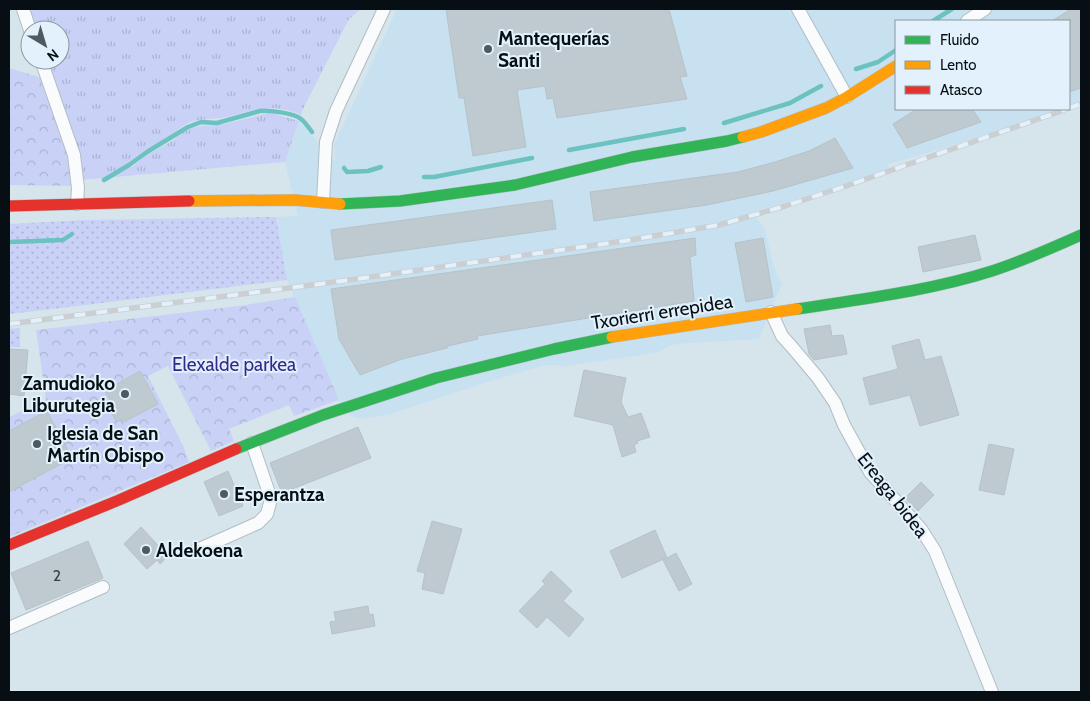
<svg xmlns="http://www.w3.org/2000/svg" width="1090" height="701" viewBox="0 0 1090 701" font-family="Cabin,sans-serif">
<defs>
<pattern id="grass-tufts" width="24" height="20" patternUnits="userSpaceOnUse" patternTransform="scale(1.25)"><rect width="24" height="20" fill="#c9d2f6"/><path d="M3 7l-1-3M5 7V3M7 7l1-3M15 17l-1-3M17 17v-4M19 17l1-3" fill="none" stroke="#abb3d2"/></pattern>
<pattern id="forest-crowns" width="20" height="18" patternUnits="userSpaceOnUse" patternTransform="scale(1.25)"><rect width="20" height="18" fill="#c9d2f6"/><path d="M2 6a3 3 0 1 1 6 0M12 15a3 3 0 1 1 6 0" fill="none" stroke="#abb3d2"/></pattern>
<pattern id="garden-dots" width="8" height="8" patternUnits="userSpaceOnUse" patternTransform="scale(1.25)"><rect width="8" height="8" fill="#c9d2f6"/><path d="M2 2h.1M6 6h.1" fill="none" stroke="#abb3d2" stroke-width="1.8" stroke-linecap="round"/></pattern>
</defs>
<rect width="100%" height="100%" fill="#d6e4ec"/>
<path fill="#c8e1f0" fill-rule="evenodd" d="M397,9H1081V105L924,154L888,164V171L747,214L756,218L763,226L766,233L773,264L778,278L782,284L759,339L688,343L672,345L667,347L659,352L562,367L557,365H546L497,379L391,414L361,419L351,416L338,400L287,280L276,217L298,216L285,162L299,121L335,161L334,145ZM896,21H1069V109H896Z"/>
<path fill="url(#grass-tufts)" d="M28,9H361L349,19L303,109L301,115C269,102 256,111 225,117C214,120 202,118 190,122C183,125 177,131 171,135C157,144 142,152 128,163L132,167L145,156L172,141L181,134L191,128L201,126L225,124L267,113L275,114L299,121L285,162L80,180L46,60H60V30H35Z"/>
<g fill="url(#forest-crowns)">
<polygon points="9,68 42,78 71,164 72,186 9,185"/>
<polygon points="295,297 339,400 294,416 289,405 229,429 234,441 211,451 168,366 148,376 184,448 189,462 9,537 9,492 72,458 47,411 9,431 9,417 46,400 36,330 239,306"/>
</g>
<g fill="url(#garden-dots)">
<polygon points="276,217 287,280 61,308 9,314 9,224 87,220"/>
<polygon points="20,328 20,347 9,347 9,329"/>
</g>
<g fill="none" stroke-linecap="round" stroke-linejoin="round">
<g stroke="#6bc2c0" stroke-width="4.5">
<polyline points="933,21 952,9"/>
<polyline points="856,69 878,62 896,50"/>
<polyline points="724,123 790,103 821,86"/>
<polyline points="569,150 684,129"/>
<polyline points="344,168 347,172 368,171 381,167"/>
<polyline points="424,177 434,177 532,158"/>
<path d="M104,180L129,165L147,152L188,127L201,122L217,123L260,111C269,110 294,113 301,119C305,122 309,128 312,132"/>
<polyline points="9,242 63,240 72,234"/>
</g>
</g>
<g fill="#becacf" stroke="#b6c2c7">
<polygon points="446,9 669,9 687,76 680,77 687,99 557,118 553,98 547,99 545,86 517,90 526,147 473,156 464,98 459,98"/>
<polygon points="1071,9 1081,9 1081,88 1069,92 1069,21 1052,21"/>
<polygon points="917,109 972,109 981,122 907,148 893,124"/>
<polygon points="835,138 853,168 773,191 707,205 594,221 590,192 738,172 775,162 809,151"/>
<polygon points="552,200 556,229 335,260 331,230"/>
<polygon points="975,235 981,260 923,272 918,247"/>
<polygon points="695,238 696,255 690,257 694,301 477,336 478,339 448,346 447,348 402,359 360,375 339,339 331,289"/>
<polygon points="763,238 773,297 746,302 735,243"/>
<polygon points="830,325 832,336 843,335 847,354 814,360 809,354 804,329"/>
<polygon points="919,339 925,360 941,356 959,415 920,426 910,395 870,405 863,378 898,369 892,346"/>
<polygon points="9,349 28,350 24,396 9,394"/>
<polygon points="584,370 626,378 621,402 628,417 641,413 650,437 637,441 638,443 634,445 636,452 622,457 613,425 574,416"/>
<polygon points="140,371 158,404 124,422 122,419 117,422 110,411 115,409 105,391"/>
<polygon points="47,411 72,458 9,492 9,431"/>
<polygon points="358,427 371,458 282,493 270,463"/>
<polygon points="989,444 1014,449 1004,495 979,490"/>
<polygon points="228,471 243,506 219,516 204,482"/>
<polygon points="921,482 934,495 918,511 905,498"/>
<polygon points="432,521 462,529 443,594 422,589 425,573 417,571"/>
<polygon points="141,527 168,556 160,564 157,560 147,569 124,544"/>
<polygon points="655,530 667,558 676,553 692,584 679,591 663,560 666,558 622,578 610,551"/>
<polygon points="88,541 103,578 26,610 11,573"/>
<polygon points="551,571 572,591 563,601 584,619 569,637 547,617 537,628 519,611 545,584 542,581"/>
<polygon points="368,606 369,615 373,614 375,626 332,634 330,622 336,621 334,612"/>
</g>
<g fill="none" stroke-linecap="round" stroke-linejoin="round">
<g stroke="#b2bdc3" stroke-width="14">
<g id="street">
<polyline points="23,9 30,30"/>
<polyline points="798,9 847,97"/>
<polyline points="967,21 985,9"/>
<polyline points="41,60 74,155 78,188 77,204"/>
<polyline points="323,202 326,142 336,111 384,9"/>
<polyline points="771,312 782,336 792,347 818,378 835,403 844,425 870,472 921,529 935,551 992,692"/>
<polyline points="195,551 258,523 267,514 271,499 252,443"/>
<polyline points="9,628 103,587"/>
</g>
</g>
<g stroke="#b2bdc3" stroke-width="12">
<g id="fast">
<polyline points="340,204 400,201 515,185 632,157 727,141 743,137"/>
<path d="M797,309C862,299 929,291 992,271C1023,261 1052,248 1081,235"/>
<polyline points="236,449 323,415 436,378 554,349 612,337"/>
</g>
</g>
<g stroke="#b2bdc3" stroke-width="12">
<g id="slow">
<polyline points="743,137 761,132 826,108 847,97 896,66"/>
<polyline points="189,201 295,200 340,204"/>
<polyline points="612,337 797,309"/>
</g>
</g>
<g stroke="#b2bdc3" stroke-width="12">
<g id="jam">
<polyline points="9,206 189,201"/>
<polyline points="9,545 119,500 236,449"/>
</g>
</g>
<use href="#street" stroke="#f9fbfc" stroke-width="12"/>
<use href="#fast" stroke="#30b455" stroke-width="11"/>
<use href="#slow" stroke="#ff9f0a" stroke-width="11"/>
<use href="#jam" stroke="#e5322d" stroke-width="11"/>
<g stroke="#cbcfd1" stroke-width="5.5">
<g id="rail">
<polyline points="1069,108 1081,104"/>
<polyline points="9,324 335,282 624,241 719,225 785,206 846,186 1067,109"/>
</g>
</g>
<use href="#rail" stroke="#e2f1fb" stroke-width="4" stroke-dasharray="11" stroke-linecap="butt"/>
</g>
<g fill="#4f5a60" stroke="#e2f1fb" stroke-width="2">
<circle cx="488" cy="49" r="5"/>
<circle cx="125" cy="394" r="5"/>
<circle cx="37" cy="444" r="5"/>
<circle cx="224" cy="494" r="5"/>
<circle cx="146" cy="550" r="5"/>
</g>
<g text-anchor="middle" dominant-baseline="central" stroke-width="4" stroke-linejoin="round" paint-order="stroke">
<g font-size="16" fill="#374045">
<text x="57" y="575">2</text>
</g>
<g font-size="19" font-weight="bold" fill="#070f14" stroke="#e2f1fb" text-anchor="start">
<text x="498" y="38">Mantequerías<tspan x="498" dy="22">Santi</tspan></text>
<text x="115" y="383" text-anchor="end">Zamudioko<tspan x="115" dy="22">Liburutegia</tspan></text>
<text x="47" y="433">Iglesia de San<tspan x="47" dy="22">Martín Obispo</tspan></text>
<text x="234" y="494">Esperantza</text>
<text x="156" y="550">Aldekoena</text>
</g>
<g font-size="19" fill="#070f14" stroke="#e2f1fb">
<text transform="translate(662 312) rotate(-9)">Txorierri errepidea</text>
<text transform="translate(893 495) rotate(52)">Ereaga bidea</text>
</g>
<g font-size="19" fill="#36288d" stroke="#e2f1fb">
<text x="234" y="364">Elexalde parkea</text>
</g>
</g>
<rect width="1090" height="701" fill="none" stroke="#070f14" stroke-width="20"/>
<rect x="895" y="20" width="175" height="90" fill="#e2f1fb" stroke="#8a979f"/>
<rect x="905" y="36" width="25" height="8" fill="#30b455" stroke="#8a979f"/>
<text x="940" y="45" font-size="15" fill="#070f14">Fluido</text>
<rect x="905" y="61" width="25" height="8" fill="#ff9f0a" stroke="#8a979f"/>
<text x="940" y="70" font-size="15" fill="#070f14">Lento</text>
<rect x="905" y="86" width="25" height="8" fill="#e5322d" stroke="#8a979f"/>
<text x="940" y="95" font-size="15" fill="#070f14">Atasco</text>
<g transform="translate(45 45) rotate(142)"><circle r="24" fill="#e2f1fb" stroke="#8a979f"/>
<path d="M0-4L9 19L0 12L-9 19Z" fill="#4f5a60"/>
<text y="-8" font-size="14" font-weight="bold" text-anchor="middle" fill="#070f14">N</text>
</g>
</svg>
